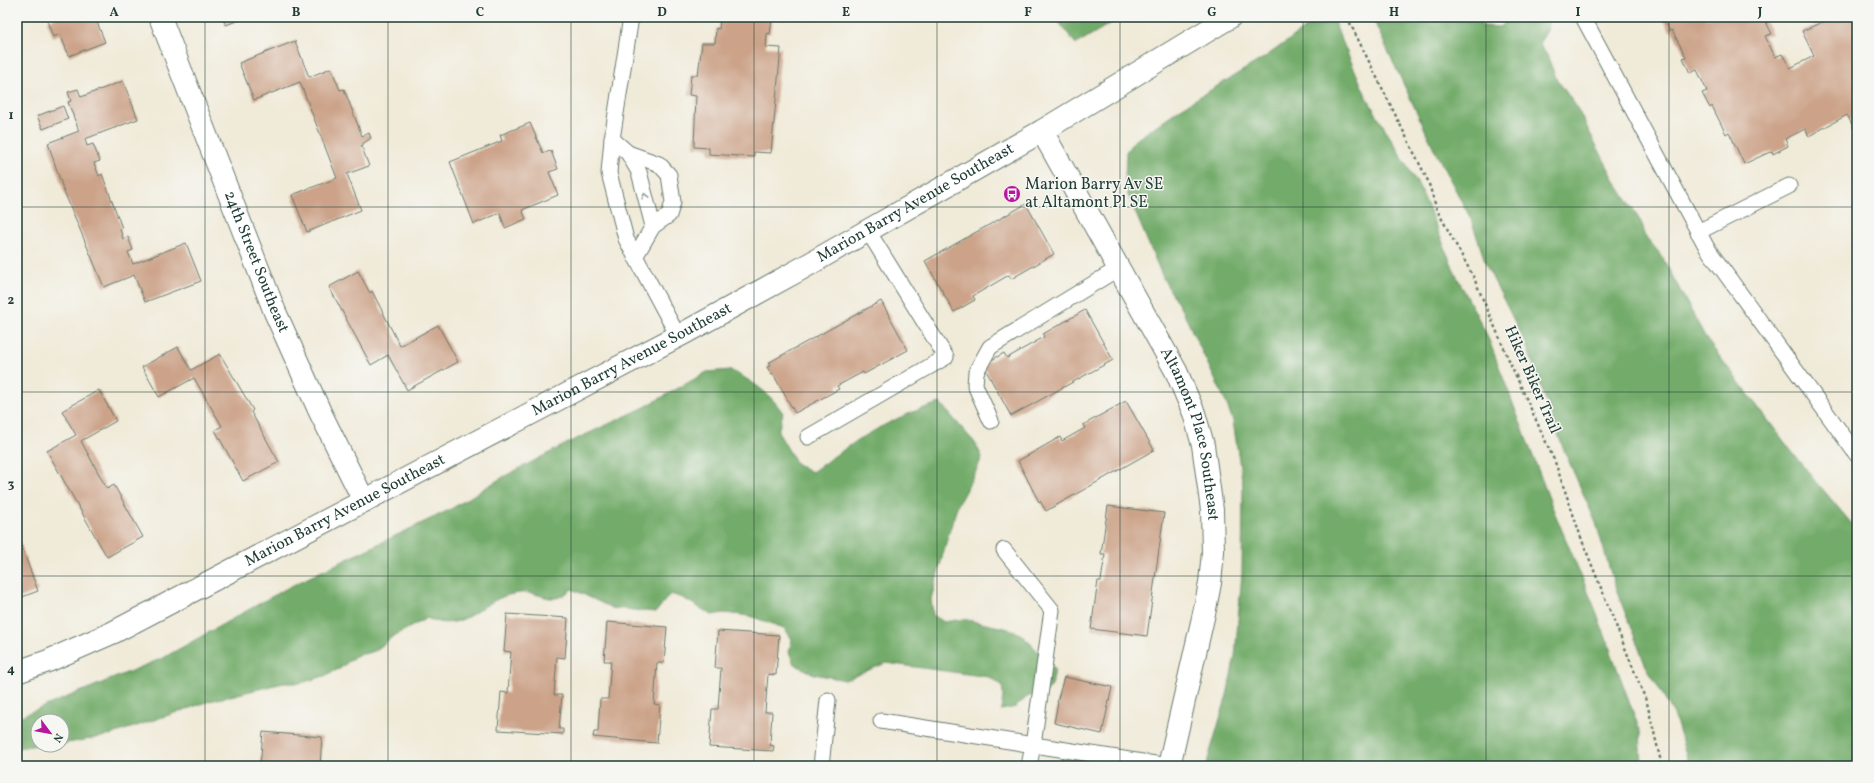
<svg xmlns="http://www.w3.org/2000/svg" width="1874" height="783" viewBox="0 0 1874 783" font-family="Vollkorn,serif">
<rect width="100%" height="100%" fill="#f6f6f2"/>
<filter id="ink" filterUnits="userSpaceOnUse"><feTurbulence type="fractalNoise" baseFrequency=".025" numOctaves="2"/><feDisplacementMap in="SourceGraphic" scale="8" xChannelSelector="R" yChannelSelector="G"/><feConvolveMatrix kernelMatrix="1 2 1 2 8 2 1 2 1" color-interpolation-filters="sRGB"/></filter>
<filter id="wash" filterUnits="userSpaceOnUse"><feTurbulence type="fractalNoise" baseFrequency=".012" numOctaves="4" result="noise"/><feDisplacementMap in="SourceGraphic" scale="16" xChannelSelector="R" yChannelSelector="G"/><feGaussianBlur stdDeviation="0.9" result="paint"/><feColorMatrix in="noise" values="0 0 0 0 0 0 0 0 0 0 0 0 0 0 0 0 0 1.4 0 .05"/><feComposite in="paint" operator="in"/></filter>
<g filter="url(#wash)">
<rect width="100%" height="100%" fill="#f0ead8"/>
<g fill="#73ac6b" stroke="#497450">
<polygon points="1055,17 1121,17 1076,44"/>
<polygon points="1321,17 1330,17 1333,20 1367,98 1421,190 1456,275 1487,335 1553,509 1596,611 1640,731 1642,766 1206,766 1227,695 1235,656 1242,573 1243,486 1233,421 1226,402 1184,314 1164,280 1128,195 1125,180 1126,152 1133,142 1181,108 1265,57"/>
<polygon points="1372,17 1476,17 1483,26 1501,27 1506,21 1506,17 1547,17 1549,27 1540,42 1541,47 1547,55 1556,78 1576,106 1615,181 1641,222 1646,237 1661,255 1707,340 1799,461 1857,530 1857,766 1687,766 1688,761 1674,714 1645,664 1614,584 1596,523 1563,448 1526,344 1487,267 1471,219 1436,153"/>
<path d="M730,370C752,381 769,392 783,413L778,432L796,463L812,472C855,441 890,417 940,403L975,443L982,457L976,471L958,504L947,539L931,599L933,615L944,622L963,619L1013,630L1023,636L1055,669L1052,686L1043,695L1028,696L1016,707L1001,710L1003,696L1002,685L989,677L886,663L845,680L814,674L794,664L789,652L792,639L784,628L750,616L724,613L712,615L683,598L670,594L656,612L612,608L572,589C568,592 562,597 556,598C546,599 539,594 529,593C523,592 511,594 505,596C476,606 461,634 427,618L392,637L375,651L355,656L341,668L324,676L301,683H283L210,701L107,736L62,744V721H38V745L17,748V719L21,716L163,658L289,587L451,509L503,477L572,441L643,408L707,372Z"/>
</g>
<g id="blocks">
<g fill="#cca389">
<polygon points="57,17 95,17 105,42 69,56 60,34 53,37 47,21"/>
<polygon points="222,17 247,17 226,25"/>
<polygon points="720,17 786,17 785,20 772,18 770,34 767,33 766,47 781,48 771,153 754,152 754,157 709,154 709,148 694,147 696,96 689,95 691,75 698,75 702,43 715,43 716,28 719,29"/>
<polygon points="1662,17 1761,17 1762,19 1764,18 1772,34 1765,36 1775,57 1782,54 1790,68 1814,56 1802,31 1827,20 1825,17 1857,17 1857,135 1847,115 1809,136 1805,129 1785,139 1788,146 1773,154 1772,151 1744,164 1729,132 1726,134 1712,106 1710,108 1702,93 1707,91 1697,70 1690,73 1683,58 1686,57 1672,30 1670,31"/>
<polygon points="295,41 309,77 331,68 340,90 344,89 362,136 369,133 371,138 361,145 369,166 347,174 361,210 307,232 292,195 337,178 300,82 254,100 239,63"/>
<polygon points="123,81 138,119 85,139 87,146 93,144 99,159 100,161 94,163 99,176 102,174 122,228 120,229 123,239 128,237 133,250 128,252 133,264 186,243 201,281 145,302 134,275 104,287 63,189 48,143 79,131 68,102 71,101 68,92 78,89 81,97"/>
<polygon points="63,106 68,119 43,129 37,116"/>
<polygon points="530,123 543,153 551,151 558,169 549,172 558,195 522,210 526,219 505,228 500,213 474,224 450,162 502,141 500,135"/>
<polygon points="1026,204 1054,254 1011,279 1009,275 973,296 975,300 954,312 925,261"/>
<polygon points="358,271 370,293 372,291 400,346 438,325 458,362 407,390 388,355 371,365 329,287"/>
<polygon points="881,301 908,350 864,374 863,372 837,386 839,389 795,413 773,374 772,375 767,367 770,366 768,363"/>
<polygon points="1085,310 1113,360 1011,416 983,365 1004,353 1007,358 1044,337 1043,334"/>
<polygon points="178,347 191,370 220,354 253,410 251,412 279,462 243,481 215,430 222,426 194,378 159,397 142,367"/>
<polygon points="99,390 116,421 81,441 107,489 114,485 143,537 107,557 47,451 76,435 62,411"/>
<polygon points="1126,401 1154,450 1046,511 1040,501 1039,502 1018,461 1060,437 1062,441 1085,428 1083,425"/>
<polygon points="1108,506 1164,513 1147,636 1091,629 1098,581 1101,581 1105,554 1101,554"/>
<polygon points="17,531 19,536 18,537 38,591 17,599"/>
<polygon points="507,614 568,618 565,658 557,657 554,695 562,695 559,729 563,729 563,734 498,730 501,692 508,693 511,652 504,651"/>
<polygon points="607,622 667,627 664,663 657,663 654,704 660,705 657,743 593,737 594,732 598,732 600,699 608,699 611,661 604,661"/>
<polygon points="718,631 779,635 776,675 768,674 765,712 772,712 770,745 774,746 773,751 709,747 712,709 718,709 721,668 715,668"/>
<polygon points="1064,677 1112,687 1102,734 1054,723 1058,703 1057,702"/>
<polygon points="263,732 322,737 320,766 260,766"/>
<polygon points="1063,753 1119,765 1119,766 1060,766"/>
</g>
</g>
</g>
<g filter="url(#ink)">
<use href="#blocks" fill-opacity="0" stroke="#687a6d" stroke-width="1"/>
<g fill="none" stroke-linecap="round" stroke-linejoin="round">
<g stroke="#687a6d" stroke-width="17">
<g id="lane">
<polyline points="631,17 612,139 609,173 626,239 678,336"/>
<polyline points="1583,17 1707,248 1857,455"/>
<polyline points="612,139 628,153 639,172 653,226 635,257"/>
<polyline points="628,153 659,164 669,175 673,202 669,215 653,226"/>
<polyline points="1698,232 1789,186"/>
<polyline points="991,421 975,385 976,372 990,347 1119,268"/>
<polyline points="808,437 946,357 868,231"/>
<polyline points="1004,550 1052,610 1033,745 1029,766"/>
<polyline points="881,721 1168,766"/>
<polyline points="821,766 828,700"/>
</g>
</g>
<g stroke="#687a6d" stroke-width="24">
<g id="street">
<path id="s1" d="M160,17L275,312L320,412L364,501"/>
<path id="s2" d="M1042,131L1176,371L1194,413L1203,445L1212,510L1213,552L1210,583L1205,609L1169,766"/>
</g>
</g>
<g stroke="#687a6d" stroke-width="24">
<g id="secondary">
<path id="s3" d="M17,672L48,661L114,632L686,332L799,270L1042,131L1230,17"/>
</g>
</g>
<polyline stroke="#687a6d" stroke-width="2.5" stroke-dasharray="3 3" stroke-linecap="butt" points="1347,17 1428,181 1437,210 1473,276 1512,367 1555,462 1583,543 1647,703 1662,766"/>
<use href="#lane" stroke="#fff" stroke-width="15"/>
<use href="#street" stroke="#fff" stroke-width="22"/>
<use href="#secondary" stroke="#fff" stroke-width="22"/>
</g>
<defs><path id="oneway-chevron" d="M-2-3.5L2.5 0L-2 3.5" fill="none" stroke-width="1.6" stroke-linecap="round" stroke-linejoin="round"/></defs>
<use stroke="#8f9e9a" href="#oneway-chevron" transform="translate(645 196) rotate(-104)"/>
</g>
<path fill="none" stroke="#1f3d34" stroke-width="1" stroke-opacity="0.55" d="M205,17V766M388,17V766M571,17V766M754,17V766M937,17V766M1120,17V766M1303,17V766M1486,17V766M1669,17V766M17,207H1857M17,392H1857M17,576H1857"/>
<defs>
<g id="bus-disc" transform="scale(0.9)"><circle r="9.5" fill="#b5179e" stroke="#f6f6f2"/><path d="M-5-6H5V4H4V6H2V4H-2V6H-4V4H-5ZM-3.5-4V0h7V-4ZM-3.5 1.2v1.5H-2V1.2ZM2 1.2v1.5H3.5V1.2Z" fill="#fff"/></g>
</defs>
<g fill-rule="evenodd">
<use href="#bus-disc" x="1012" y="194"/>
</g>
<g text-anchor="middle" dominant-baseline="central" stroke-width="3" stroke-linejoin="round" paint-order="stroke">
<g font-size="16" fill="#1f3d34" stroke="#f6f6f2" text-anchor="start">
<text x="1025" y="185">Marion Barry Av SE<tspan x="1025" dy="18">at Altamont Pl SE</tspan></text>
</g>
<g font-size="16" fill="#1f3d34" stroke="#f6f6f2">
<text stroke="none"><textPath href="#s3" startOffset="1014">Marion Barry Avenue Southeast</textPath></text>
<text stroke="none"><textPath href="#s1" startOffset="263">24th Street Southeast</textPath></text>
<text stroke="none"><textPath href="#s3" startOffset="690">Marion Barry Avenue Southeast</textPath></text>
<text transform="translate(1532 380) rotate(66)">Hiker Biker Trail</text>
<text stroke="none"><textPath href="#s2" startOffset="340">Altamont Place Southeast</textPath></text>
<text stroke="none"><textPath href="#s3" startOffset="366">Marion Barry Avenue Southeast</textPath></text>
</g>
</g>
<rect width="1874" height="783" fill="none" stroke="#f6f6f2" stroke-width="44"/>
<g transform="translate(50 733) rotate(122)"><circle r="19" fill="#f6f6f2" stroke="#a0aca6"/>
<path d="M0-3L7 15L0 10L-7 15Z" fill="#b5179e"/>
<text y="-6" font-size="11" font-weight="bold" text-anchor="middle" fill="#1f3d34">N</text>
</g>
<rect x="22" y="22" width="1830" height="739" fill="none" stroke="#1f3d34" stroke-width="1.5"/>
<g font-size="13" text-anchor="middle" font-weight="bold" fill="#1f3d34">
<text x="114" y="16">A</text>
<text x="296" y="16">B</text>
<text x="480" y="16">C</text>
<text x="662" y="16">D</text>
<text x="846" y="16">E</text>
<text x="1028" y="16">F</text>
<text x="1212" y="16">G</text>
<text x="1394" y="16">H</text>
<text x="1578" y="16">I</text>
<text x="1760" y="16">J</text>
<text x="11" y="119">1</text>
<text x="11" y="304">2</text>
<text x="11" y="488">3</text>
<text x="11" y="673">4</text>
</g>
</svg>
